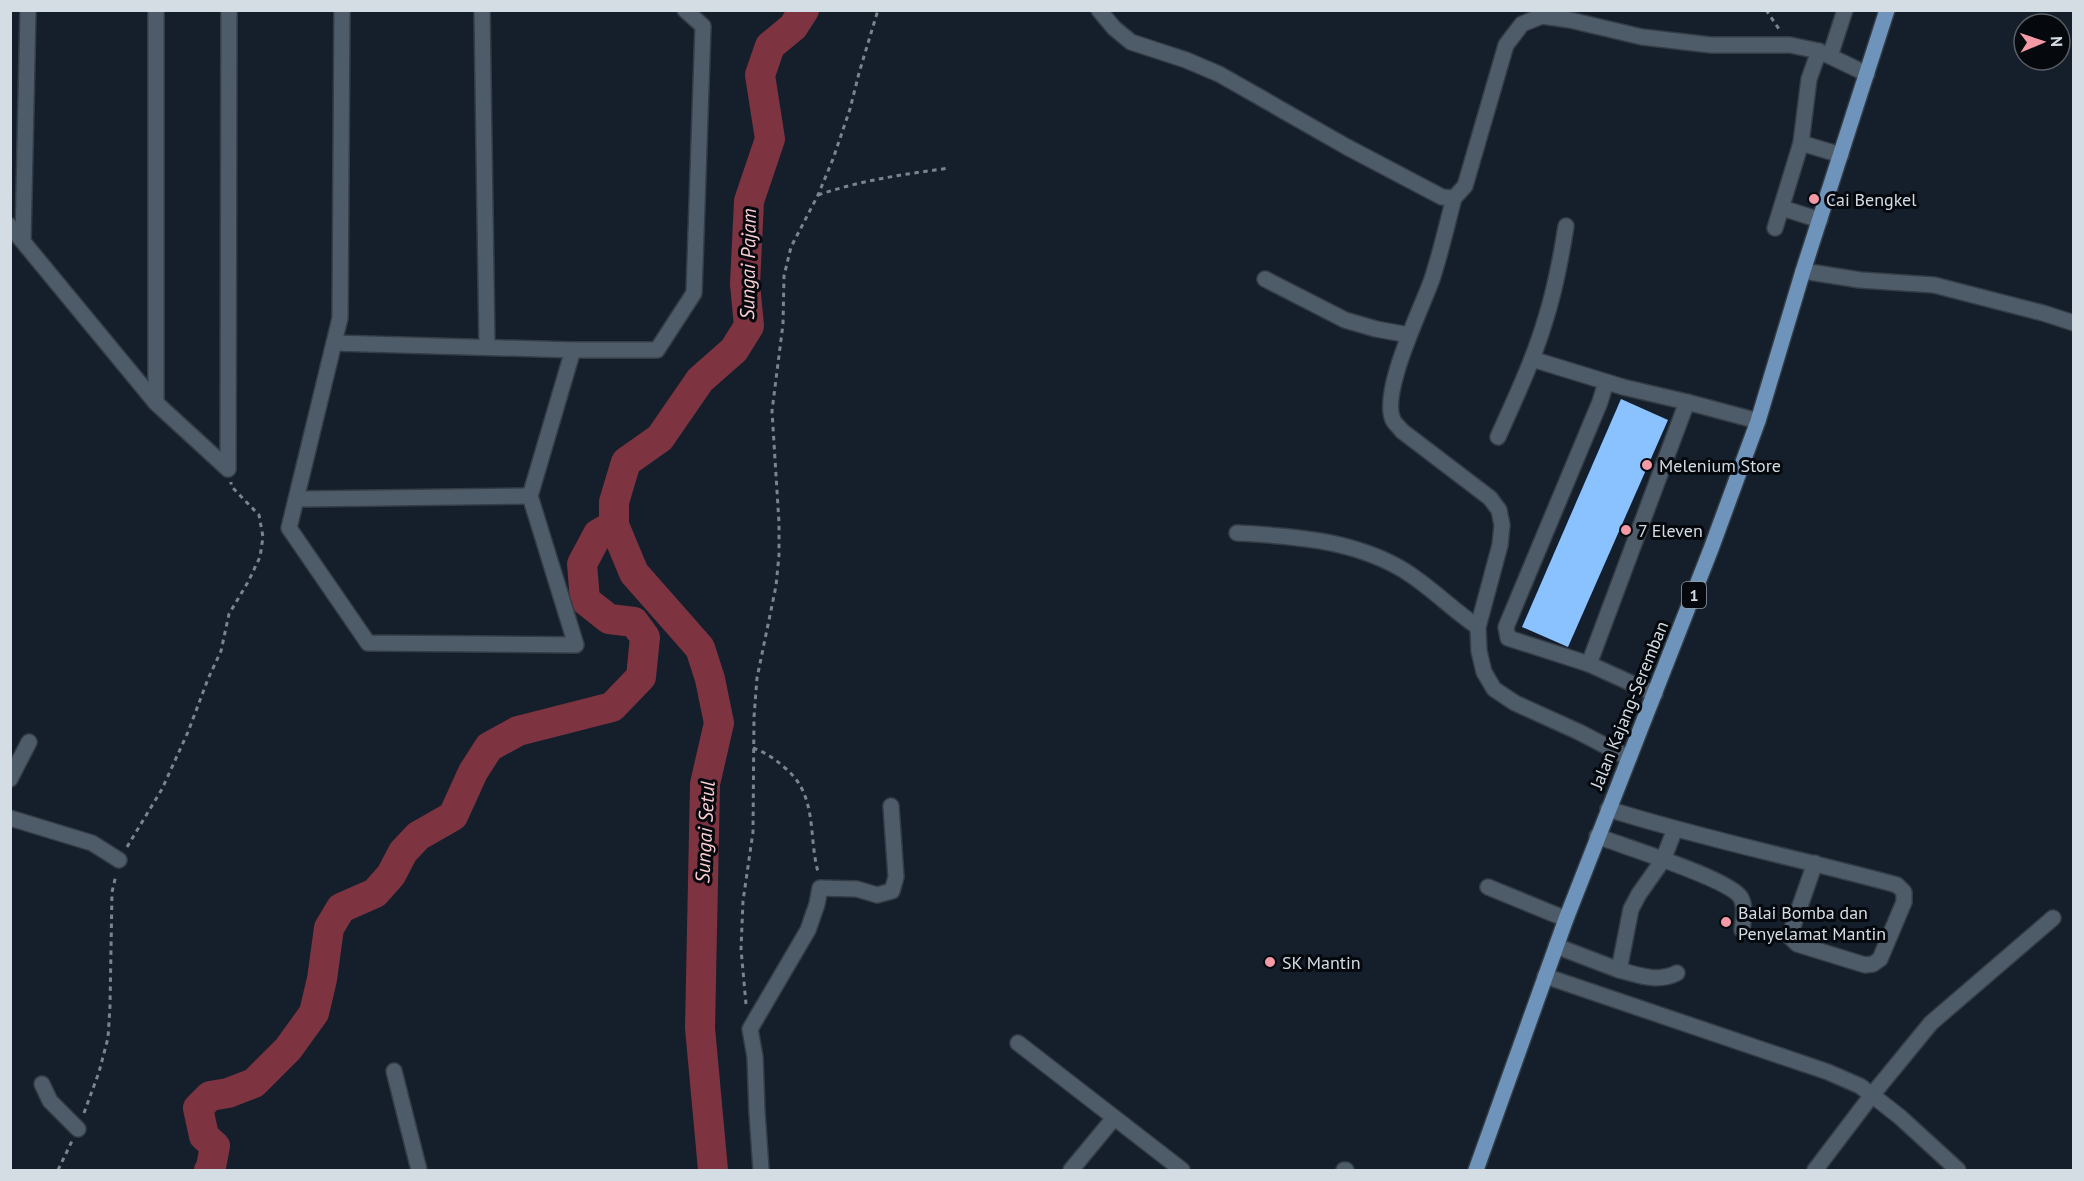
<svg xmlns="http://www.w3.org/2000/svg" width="2084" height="1181" viewBox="0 0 2084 1181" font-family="'PT Sans',sans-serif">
<rect width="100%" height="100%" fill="#141f2b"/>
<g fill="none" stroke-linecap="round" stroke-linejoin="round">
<g stroke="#7e3341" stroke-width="30">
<polyline points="209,1170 211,1167 215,1146 204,1136 198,1108 210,1096 228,1093 254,1083 288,1049 314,1013 322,979 329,928 341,908 375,893 391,875 403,852 418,836 453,816 473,772 489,747 518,731 612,707 641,677 645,637 634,622 609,619 585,600 582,564 598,534 614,525"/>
<polyline points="713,1170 700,1028 705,784 719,723 710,679 700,648 634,573 614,525 614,502 626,462 660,438 700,380 734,350 749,326 745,284 749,201 770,139 760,75 770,46 793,27 804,10"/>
</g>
</g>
<polygon fill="#89c2ff" points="1621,399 1668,420 1568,647 1522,627"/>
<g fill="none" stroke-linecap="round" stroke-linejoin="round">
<g stroke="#343c45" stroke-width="18">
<g id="minor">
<polyline points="342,10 340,318 289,528 368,643 576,645 530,496 573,350"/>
<polyline points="482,10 487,347"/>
<polyline points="1099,10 1114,28 1131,42 1186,60 1219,74 1347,147 1442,197 1454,198 1465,186 1506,45 1522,24 1542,16 1570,20 1642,37 1711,45 1790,45 1819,51 1867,74"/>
<polyline points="1830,56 1845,10"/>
<polyline points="1801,143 1841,155"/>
<path d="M1454,198C1447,224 1441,252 1432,279C1422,308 1380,392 1393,420C1395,424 1400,428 1402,431L1490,498L1499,510L1502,525L1500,545L1478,627L1479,651L1484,672L1494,689L1515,703L1579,732L1629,758"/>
<polyline points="1782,208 1820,220"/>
<polyline points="10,226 156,403 228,469"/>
<polyline points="1775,228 1801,143 1809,79 1819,51"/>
<polyline points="23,241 28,10"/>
<polyline points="1803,271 1860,280 1934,285 2043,313 2074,323"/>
<polyline points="1265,279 1345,320 1376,329 1409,335"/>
<polyline points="334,343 573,350 657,350 694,293 703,26 685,10"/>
<polyline points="1532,359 1623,387 1687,402"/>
<polyline points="1606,382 1600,402 1506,627 1508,638 1589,664 1655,694"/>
<polyline points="156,403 156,10"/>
<path d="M1498,437C1515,399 1533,361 1545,321C1555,290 1561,258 1566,226"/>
<polyline points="228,469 229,10"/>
<polyline points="303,499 530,496"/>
<path d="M1237,533C1293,536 1351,540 1400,568C1428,584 1451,609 1478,627"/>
<polyline points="1589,664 1687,402 1758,421"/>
<polyline points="10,779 29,742"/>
<path d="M1608,809C1703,839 1801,859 1897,885L1904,892V902L1880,959L1873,964L1865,965L1797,944L1791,938L1792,929L1815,863"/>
<polyline points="10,818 92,843 119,860"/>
<path d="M1597,836C1622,846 1731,879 1741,898C1746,908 1743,920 1742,930"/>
<polyline points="1488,887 1566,919"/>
<polyline points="1556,946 1619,970 1631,909 1639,894 1663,860 1675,829"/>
<path d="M1619,970C1639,975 1657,983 1677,973"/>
<polyline points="1545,976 1828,1072 1860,1086 1872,1095 1900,1117 1958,1170"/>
<polyline points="1018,1043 1182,1170"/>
<polyline points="394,1071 419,1170"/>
<polyline points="42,1084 50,1101 78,1129"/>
<polyline points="761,1170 757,1112 755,1057 750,1029 808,930 817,904 820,888 857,889 877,895 892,891 896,877 891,806"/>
<polyline points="1071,1170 1114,1118"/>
<polyline points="1344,1170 1346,1170"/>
<polyline points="1815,1170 1872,1095 1931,1023 2053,918"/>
</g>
</g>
<g stroke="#343c45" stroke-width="18">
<polyline id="major" points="1476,1170 1566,919 1711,549 1758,421 1803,271 1887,10"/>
</g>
<g stroke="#7a848e" stroke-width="3" stroke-dasharray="4.5 4.5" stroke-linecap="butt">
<polyline points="1766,10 1779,29"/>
<path d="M818,195C862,180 905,174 950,168"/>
<path d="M753,748C765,752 775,759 785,768C818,795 808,835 818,872"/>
<polyline points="127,847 162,789 188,732 208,679 221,651 229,614 248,582 260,557 263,537 259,515 231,486 231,482"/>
<polyline points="746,1004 741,949 743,901 753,832 754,717 757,678 776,586 779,555 779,523 772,411 783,324 784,276 791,247 818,195 833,159 850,109 859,73 878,10"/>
<polyline points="84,1113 99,1072 108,1038 110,1006 112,892 116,875"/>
<polyline points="58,1170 72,1141"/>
</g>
<use href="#minor" stroke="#4e5c6a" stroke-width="15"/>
<use href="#major" stroke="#6e94bc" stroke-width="15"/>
</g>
<g fill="#f49aa7" stroke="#05090e" stroke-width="2">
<circle cx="1814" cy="199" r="6"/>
<circle cx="1647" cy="465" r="6"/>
<circle cx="1626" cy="530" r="6"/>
<circle cx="1726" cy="922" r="6"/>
<circle cx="1270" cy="962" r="6"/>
</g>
<g text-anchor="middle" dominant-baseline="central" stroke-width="6" stroke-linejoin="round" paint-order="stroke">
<rect fill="#05090e" stroke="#969da4" stroke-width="1.5" x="1682" y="582" width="24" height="26" rx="4.5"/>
<g font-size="16" font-weight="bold" fill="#d4dce4">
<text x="1694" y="595">1</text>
</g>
<g font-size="18" fill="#d4dce4" stroke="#05090e" text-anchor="start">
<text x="1826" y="199">Cai Bengkel</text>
<text x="1659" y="465">Melenium Store</text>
<text x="1638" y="530">7 Eleven</text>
<text x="1738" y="912">Balai Bomba dan<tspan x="1738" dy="21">Penyelamat Mantin</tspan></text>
<text x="1282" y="962">SK Mantin</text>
</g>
<g font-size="18" fill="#d4dce4" stroke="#05090e">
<text transform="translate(1629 705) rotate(-68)">Jalan Kajang-Seremban</text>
</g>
<g font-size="20" font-style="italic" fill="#fccdd2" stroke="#05090e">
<text transform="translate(748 264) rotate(-89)">Sungai Pajam</text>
<text transform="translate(705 832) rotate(-87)">Sungai Setul</text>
</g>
</g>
<rect width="2084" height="1181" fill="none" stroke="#d4dce4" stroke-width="24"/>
<g transform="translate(2042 42) rotate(88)"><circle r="28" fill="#05090e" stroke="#585d64" stroke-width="1.5"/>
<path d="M0-4.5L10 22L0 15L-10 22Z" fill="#f49aa7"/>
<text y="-9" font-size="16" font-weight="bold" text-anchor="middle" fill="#d4dce4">N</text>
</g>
</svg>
